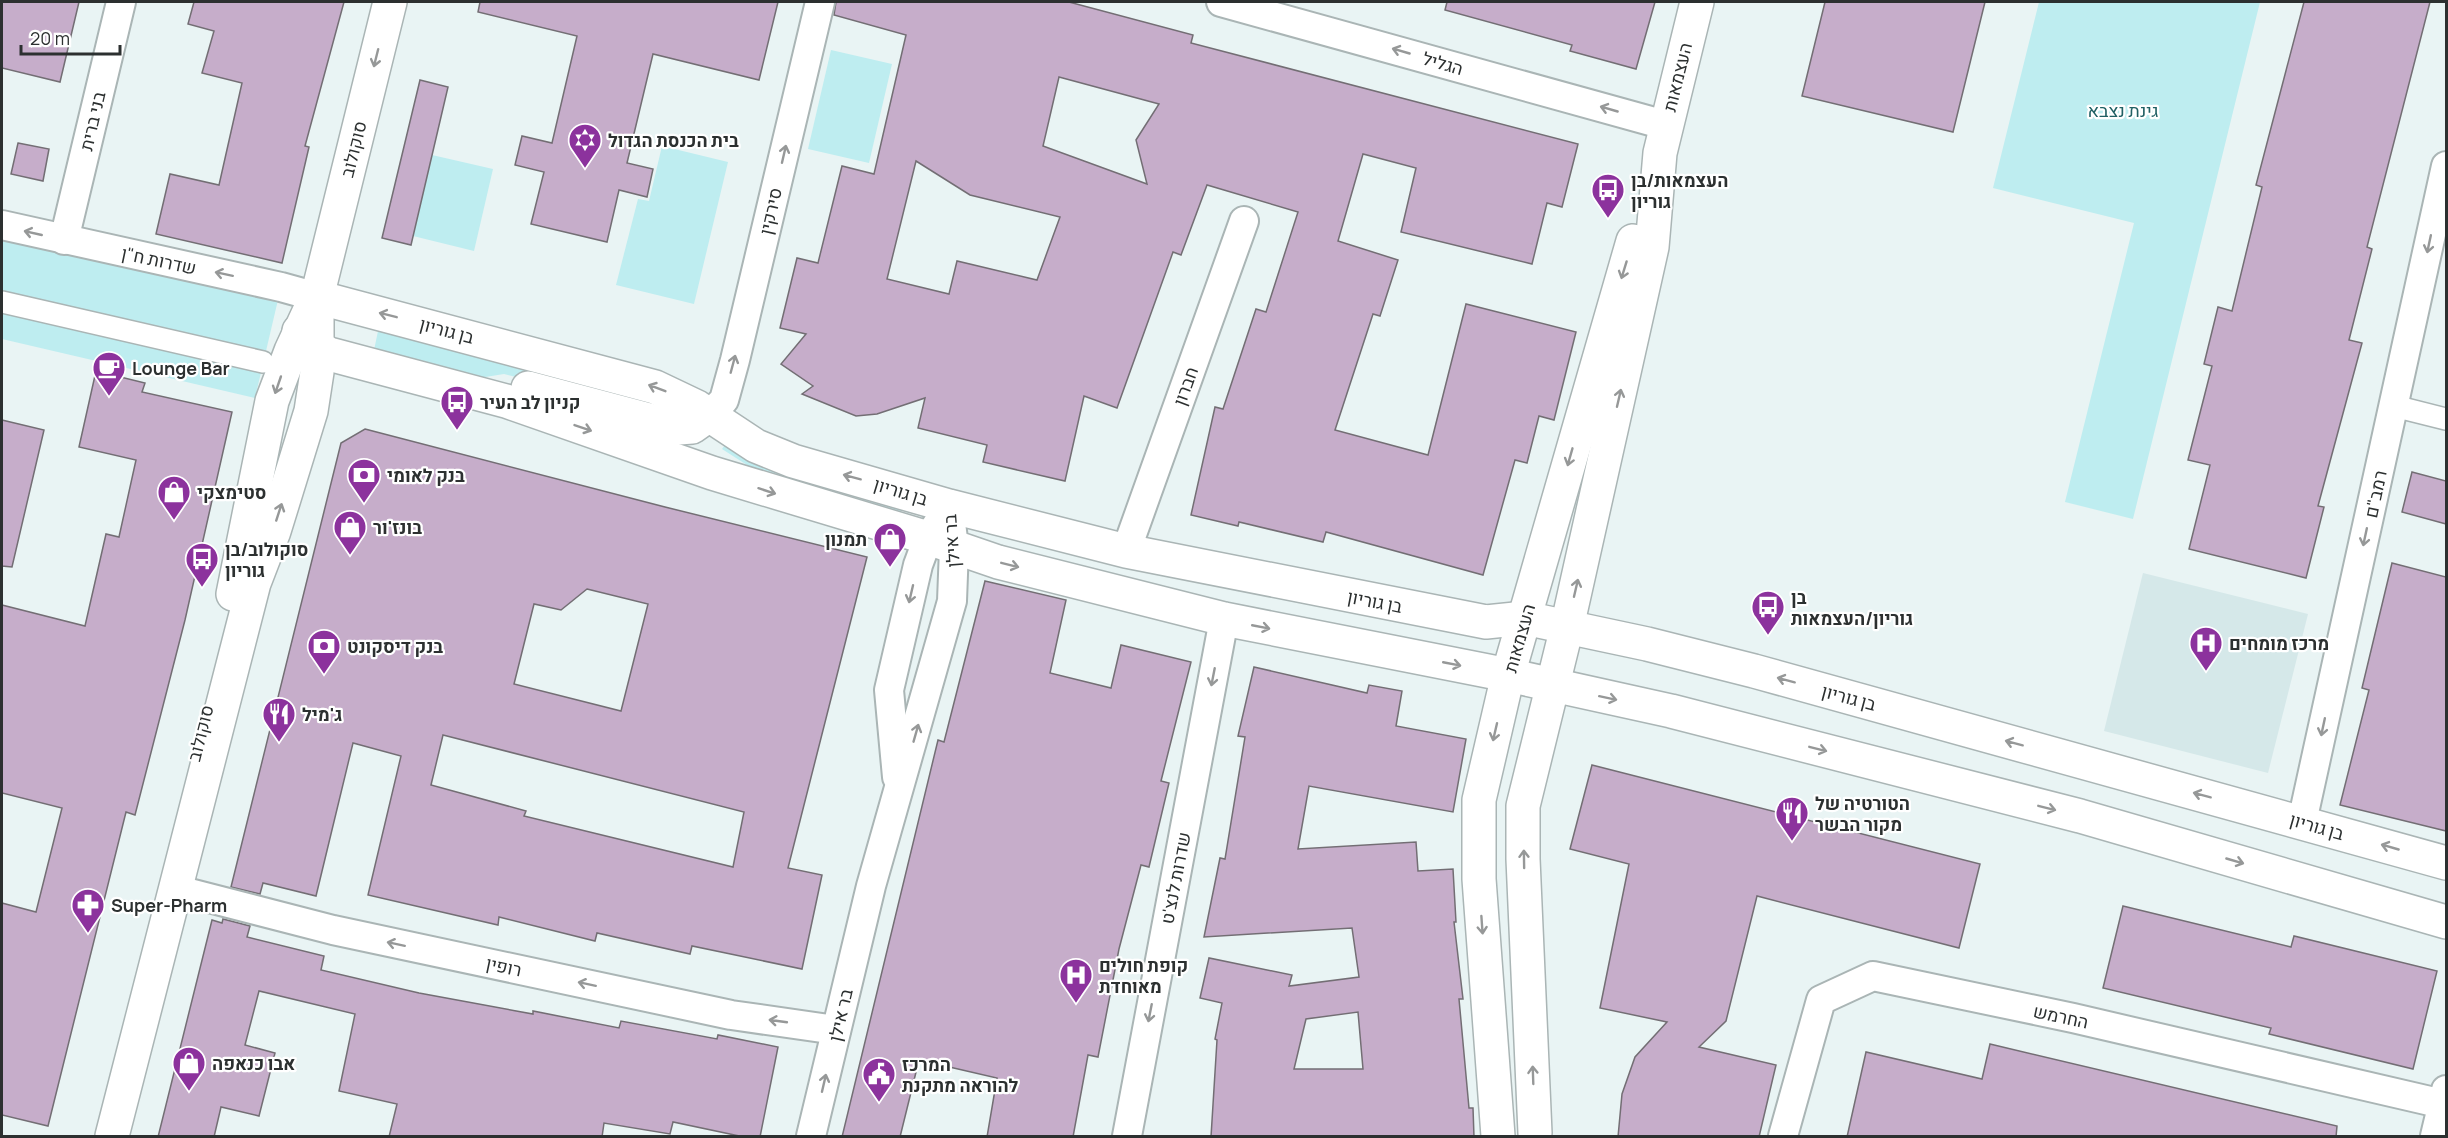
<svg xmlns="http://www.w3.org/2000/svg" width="2448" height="1138" viewBox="0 0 2448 1138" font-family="Manrope,Heebo,sans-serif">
<rect width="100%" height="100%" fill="#e9f4f4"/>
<polygon fill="#d5e8e9" points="2143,573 2308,614 2268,773 2104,731"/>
<g fill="#beedf0">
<polygon points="2039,2 2260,2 2133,519 2065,502 2134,223 1993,188"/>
<polygon points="831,50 892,64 869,163 808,149"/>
<polygon points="662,146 728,162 694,304 616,285 638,199 649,201"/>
<polygon points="432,155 493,169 474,251 413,236"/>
<polygon points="2,225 281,287 255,398 2,339"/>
<polygon points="378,331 681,410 679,418 504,374 473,379 373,355"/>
<polygon points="728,441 902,508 900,516 758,472 722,449"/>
</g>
<g fill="#c6adca" stroke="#736e74" stroke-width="1.5" fill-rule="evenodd">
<polygon points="2,2 79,2 60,82 2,68"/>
<polygon points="194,2 344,2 305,146 309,147 282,263 156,234 170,174 219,185 242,83 202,73 214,31 188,24"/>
<polygon points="480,2 778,2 759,80 653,54 627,163 653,169 647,197 619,190 607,242 531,224 544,172 515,165 522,136 552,143 577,36 478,12"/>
<path d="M836,2H1069L1193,35L1191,43L1578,144L1562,207L1547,203L1532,264L1401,232L1416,168L1363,154L1338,241L1398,260L1380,316L1373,314L1335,430L1428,455L1466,304L1576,332L1554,420L1539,416L1527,463L1515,460L1483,575L1326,532L1323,542L1239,522L1238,526L1191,515L1215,407L1223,409L1256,309L1266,312L1298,212L1207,185L1181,255L1173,252L1117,408L1084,396L1065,481L983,462L987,445L918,428L925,398L877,414L856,416L802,394L813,386L781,364L806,334L780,328L797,258L818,263L842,166L874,174L906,35L834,15ZM1059,77L1159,104L1136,140L1147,184L1043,146ZM916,161L970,195L1060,217L1037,280L957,261L949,294L887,279Z"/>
<polygon points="1447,2 1655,2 1636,69 1570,51 1572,45 1445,10"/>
<polygon points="1825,2 1985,2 1953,132 1802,96"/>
<polygon points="2304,2 2430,2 2367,247 2372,249 2349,340 2362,343 2318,506 2324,507 2306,578 2189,549 2210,465 2188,460 2212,366 2204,364 2218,307 2232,311 2262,187 2256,185"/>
<polygon points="420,80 448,87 411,245 382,238"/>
<polygon points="18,143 49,149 43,181 11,174"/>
<polygon points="96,371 145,383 142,392 232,412 185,620 135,815 126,812 48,1126 2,1115 2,903 36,912 62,808 2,793 2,605 85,626 106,534 119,537 136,460 79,447"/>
<polygon points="2,420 44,430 12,567 2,566"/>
<path d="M365,429L665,507L867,557L788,868L822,875L802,969L692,946L690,954L597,933L595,941L499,917L498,925L368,895L401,756L353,743L316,896L263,883L260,894L231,887L341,443ZM587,589L648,604L621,711L514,684L534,604L561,610ZM443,735L744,812L733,867L524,816L526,811L431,785Z"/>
<polygon points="2412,472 2446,481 2446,524 2402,512"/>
<polygon points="2392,563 2446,577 2446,831 2340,805 2369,690 2362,688"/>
<polygon points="985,581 1066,600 1050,673 1111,688 1121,645 1191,662 1161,781 1169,783 1149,867 1141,865 1119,949 1098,1057 1088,1055 1073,1137 987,1137 997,1078 919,1060 900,1137 842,1137 938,740 944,742"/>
<path d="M1254,667L1367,693L1369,685L1402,691L1396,726L1466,739L1453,812L1309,786L1298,849L1416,842L1418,871L1453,869L1456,922H1454L1463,999H1459L1469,1108H1473L1474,1137H1211L1217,1040L1215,1039L1222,1003L1200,998L1209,958L1292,975L1289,986L1359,977L1352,928L1204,937L1220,858L1225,859L1245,737L1238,736ZM1358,1012L1363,1069H1294L1306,1019Z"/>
<polygon points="1592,765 1980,864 1959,948 1757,896 1726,1021 1699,1047 1776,1065 1759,1137 1618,1137 1622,1094 1635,1057 1667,1022 1600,1008 1629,864 1570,849"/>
<polygon points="2123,906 2291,947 2294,936 2437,971 2413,1069 2269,1034 2271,1028 2103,988"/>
<polygon points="223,919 250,926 247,937 324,956 321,970 419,993 533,1014 533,1011 619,1028 621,1021 717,1039 718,1035 778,1047 760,1137 744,1137 673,1122 670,1134 604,1123 602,1137 389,1137 397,1104 339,1091 355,1014 259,991 245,1045 275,1053 259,1116 221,1107 214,1137 158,1137 212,920 222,923"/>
<polygon points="1990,1044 2337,1126 2336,1137 1847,1137 1866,1052 1982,1079"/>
</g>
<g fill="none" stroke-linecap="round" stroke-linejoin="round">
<g stroke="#aab5b5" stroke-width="24">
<g id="pedestrian">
<polyline points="2,302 263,362"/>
<polyline points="2394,406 2446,419"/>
</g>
</g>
<g stroke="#aab5b5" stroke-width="32">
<g id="minor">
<polyline points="1221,2 1665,125"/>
<polyline points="2,225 281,287 317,297"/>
<polyline points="64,240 121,2"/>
<polyline points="709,415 724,400 735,360 820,2"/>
<polyline points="1126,551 1244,221"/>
<polyline points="897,777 889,690 918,565 928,538 940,520"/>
<polyline points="2302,822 2446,166"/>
<polyline points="174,889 333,930 731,1015 836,1030"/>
<polyline points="811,1136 871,886 952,601 954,548 949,506"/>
<polyline points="1127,1136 1224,619"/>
<polyline points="1783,1136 1821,1000 1873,976 2073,1018 2443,1104"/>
<polyline points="2435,1136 2446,1090"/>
</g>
</g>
<g stroke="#aab5b5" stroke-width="36">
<g id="tertiary">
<polyline points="317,297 655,387 697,407 756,446 793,461 949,506 1126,551 1486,622 1525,618 1647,644 1754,671 2446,863"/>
<polyline points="299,331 317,347 329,354 506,401 712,473 928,538 998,562 1224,619 1508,675 1671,711 2080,816 2446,922"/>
<polyline points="528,388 679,428 692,427 709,415"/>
<polyline points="233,594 272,401 291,351 309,312"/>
<polyline points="1535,1133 1523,859 1523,806 1567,627 1652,247 1660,153 1697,2"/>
<polyline points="112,1136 254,583 274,531 311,411 317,372 317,297 390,2"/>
<polyline points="1498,1136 1479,879 1479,800 1508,675 1633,241"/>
</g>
</g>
<use href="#pedestrian" stroke="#fff" stroke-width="21"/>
<use href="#minor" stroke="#fff" stroke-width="28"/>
<use href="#tertiary" stroke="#fff" stroke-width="33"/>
</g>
<defs><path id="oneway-shaft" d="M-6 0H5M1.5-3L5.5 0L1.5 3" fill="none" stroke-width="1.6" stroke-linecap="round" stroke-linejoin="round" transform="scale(1.5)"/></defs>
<g stroke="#969898">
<use href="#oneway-shaft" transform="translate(1401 51) rotate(-164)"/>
<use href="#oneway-shaft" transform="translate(376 58) rotate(104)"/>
<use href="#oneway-shaft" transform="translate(1609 109) rotate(-164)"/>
<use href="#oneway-shaft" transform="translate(784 154) rotate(-77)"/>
<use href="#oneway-shaft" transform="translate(33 233) rotate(-167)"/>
<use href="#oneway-shaft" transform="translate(2429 244) rotate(102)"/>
<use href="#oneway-shaft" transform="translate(1624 270) rotate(107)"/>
<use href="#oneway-shaft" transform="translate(224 274) rotate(-168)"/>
<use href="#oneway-shaft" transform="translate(388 315) rotate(-166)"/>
<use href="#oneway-shaft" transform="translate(733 364) rotate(-75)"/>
<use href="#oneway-shaft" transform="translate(278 385) rotate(109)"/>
<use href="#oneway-shaft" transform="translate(657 388) rotate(-159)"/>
<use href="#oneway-shaft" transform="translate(1619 398) rotate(-77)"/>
<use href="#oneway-shaft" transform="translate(583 428) rotate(19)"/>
<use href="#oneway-shaft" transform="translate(1570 457) rotate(106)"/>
<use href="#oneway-shaft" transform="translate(852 477) rotate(-165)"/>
<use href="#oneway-shaft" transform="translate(767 491) rotate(18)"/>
<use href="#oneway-shaft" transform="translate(279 512) rotate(-72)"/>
<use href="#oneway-shaft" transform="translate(2365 537) rotate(102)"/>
<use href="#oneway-shaft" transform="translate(1010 565) rotate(14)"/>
<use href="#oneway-shaft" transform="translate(1576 588) rotate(-77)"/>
<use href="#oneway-shaft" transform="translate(911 594) rotate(103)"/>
<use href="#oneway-shaft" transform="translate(1261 627) rotate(11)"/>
<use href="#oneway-shaft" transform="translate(1452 664) rotate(11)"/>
<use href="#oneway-shaft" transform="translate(1213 677) rotate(101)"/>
<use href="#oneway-shaft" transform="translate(1786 680) rotate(-165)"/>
<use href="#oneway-shaft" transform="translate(1608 698) rotate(12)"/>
<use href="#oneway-shaft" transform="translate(2323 727) rotate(102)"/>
<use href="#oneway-shaft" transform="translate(1495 732) rotate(103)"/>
<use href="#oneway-shaft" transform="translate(916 733) rotate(-74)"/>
<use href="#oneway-shaft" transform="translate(2014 743) rotate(-165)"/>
<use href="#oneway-shaft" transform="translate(1818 749) rotate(14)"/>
<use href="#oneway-shaft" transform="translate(2202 795) rotate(-165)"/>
<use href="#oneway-shaft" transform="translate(2047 808) rotate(14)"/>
<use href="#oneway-shaft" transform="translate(2390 847) rotate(-164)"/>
<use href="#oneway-shaft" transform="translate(1524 859) rotate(-91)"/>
<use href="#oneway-shaft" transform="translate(2235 861) rotate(16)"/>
<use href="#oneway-shaft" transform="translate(1482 925) rotate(86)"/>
<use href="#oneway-shaft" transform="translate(396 944) rotate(-168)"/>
<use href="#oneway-shaft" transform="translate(587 984) rotate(-168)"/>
<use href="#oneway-shaft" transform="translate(1150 1013) rotate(101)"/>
<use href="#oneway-shaft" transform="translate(778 1021) rotate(-172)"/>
<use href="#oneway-shaft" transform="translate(1533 1075) rotate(-92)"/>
<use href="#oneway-shaft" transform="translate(824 1083) rotate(-77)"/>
</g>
<defs>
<g id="synagogue-pin" transform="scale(1.725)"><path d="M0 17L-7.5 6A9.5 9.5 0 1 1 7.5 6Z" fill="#8c329d" stroke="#fff"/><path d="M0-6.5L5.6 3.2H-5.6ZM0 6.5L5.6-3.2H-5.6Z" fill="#fff"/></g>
<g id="bus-pin" transform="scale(1.725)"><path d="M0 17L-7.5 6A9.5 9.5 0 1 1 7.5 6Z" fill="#8c329d" stroke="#fff"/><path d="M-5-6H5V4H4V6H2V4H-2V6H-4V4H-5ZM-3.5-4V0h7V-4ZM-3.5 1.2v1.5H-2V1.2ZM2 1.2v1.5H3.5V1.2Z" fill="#fff"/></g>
<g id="cafe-pin" transform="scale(1.725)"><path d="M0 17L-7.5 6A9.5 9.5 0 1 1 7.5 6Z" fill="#8c329d" stroke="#fff"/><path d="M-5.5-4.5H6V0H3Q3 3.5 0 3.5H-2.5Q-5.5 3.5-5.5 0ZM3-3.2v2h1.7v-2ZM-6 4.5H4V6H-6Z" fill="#fff"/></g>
<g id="bank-pin" transform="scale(1.725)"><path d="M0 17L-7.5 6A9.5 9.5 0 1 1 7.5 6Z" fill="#8c329d" stroke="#fff"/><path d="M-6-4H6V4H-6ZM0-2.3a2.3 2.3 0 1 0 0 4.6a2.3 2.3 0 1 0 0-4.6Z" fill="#fff"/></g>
<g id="shop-pin" transform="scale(1.725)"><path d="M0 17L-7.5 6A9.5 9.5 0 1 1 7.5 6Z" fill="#8c329d" stroke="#fff"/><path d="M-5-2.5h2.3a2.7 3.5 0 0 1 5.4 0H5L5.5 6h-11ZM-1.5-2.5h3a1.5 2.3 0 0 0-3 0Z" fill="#fff"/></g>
<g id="hospital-pin" transform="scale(1.725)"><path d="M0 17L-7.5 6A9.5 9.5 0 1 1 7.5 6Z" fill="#8c329d" stroke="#fff"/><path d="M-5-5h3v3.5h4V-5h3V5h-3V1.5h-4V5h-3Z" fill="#fff"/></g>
<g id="restaurant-pin" transform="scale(1.725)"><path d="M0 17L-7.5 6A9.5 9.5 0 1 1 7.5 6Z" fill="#8c329d" stroke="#fff"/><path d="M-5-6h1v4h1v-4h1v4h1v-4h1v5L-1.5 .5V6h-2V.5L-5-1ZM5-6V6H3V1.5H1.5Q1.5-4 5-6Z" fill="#fff"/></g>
<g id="pharmacy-pin" transform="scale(1.725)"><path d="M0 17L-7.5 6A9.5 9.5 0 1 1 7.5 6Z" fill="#8c329d" stroke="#fff"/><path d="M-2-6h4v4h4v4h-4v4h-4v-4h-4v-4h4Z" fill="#fff"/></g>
<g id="civic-pin" transform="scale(1.725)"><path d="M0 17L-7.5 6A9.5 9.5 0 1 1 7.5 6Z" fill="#8c329d" stroke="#fff"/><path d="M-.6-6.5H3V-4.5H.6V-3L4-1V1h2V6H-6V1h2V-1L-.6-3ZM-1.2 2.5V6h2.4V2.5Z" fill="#fff"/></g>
</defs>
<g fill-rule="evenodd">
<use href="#synagogue-pin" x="585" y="140"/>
<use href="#bus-pin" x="1608" y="190"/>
<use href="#cafe-pin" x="109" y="368"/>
<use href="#bus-pin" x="457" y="402"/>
<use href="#bank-pin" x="364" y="475"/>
<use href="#shop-pin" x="174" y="492"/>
<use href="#shop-pin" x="350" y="527"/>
<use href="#shop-pin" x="890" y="539"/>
<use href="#bus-pin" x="202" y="559"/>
<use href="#bus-pin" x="1768" y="607"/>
<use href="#hospital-pin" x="2206" y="643"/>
<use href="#bank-pin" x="324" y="646"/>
<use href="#restaurant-pin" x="279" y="714"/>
<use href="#restaurant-pin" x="1792" y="813"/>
<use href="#pharmacy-pin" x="88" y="905"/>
<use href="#hospital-pin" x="1076" y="975"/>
<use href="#shop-pin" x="189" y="1063"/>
<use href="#civic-pin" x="879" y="1074"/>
</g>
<g text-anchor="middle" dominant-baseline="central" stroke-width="4.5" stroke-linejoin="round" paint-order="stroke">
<g font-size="18" fill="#2c3030" stroke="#fff">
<text transform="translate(1443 63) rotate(16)">הגליל</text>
<text transform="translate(1677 77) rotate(-76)">העצמאות</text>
<text transform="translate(92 121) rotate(-77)">בני ברית</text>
<text transform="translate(353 149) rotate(-76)">סוקולוב</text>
<text transform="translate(770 211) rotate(-77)">סירקין</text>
<text transform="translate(159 260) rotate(12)">שדרות ח"ן</text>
<text transform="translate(447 330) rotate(15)">בן גוריון</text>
<text transform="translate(1185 386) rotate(-70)">חברון</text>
<text transform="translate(901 491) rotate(17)">בן גוריון</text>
<text transform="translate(2375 494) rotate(-78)">רמב"ם</text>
<text transform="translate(951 541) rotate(-94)">בר אילן</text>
<text transform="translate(1375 601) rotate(11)">בן גוריון</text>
<text transform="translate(1519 638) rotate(-74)">העצמאות</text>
<text transform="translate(1849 697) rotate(15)">בן גוריון</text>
<text transform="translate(200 733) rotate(-76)">סוקולוב</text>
<text transform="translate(2317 826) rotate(16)">בן גוריון</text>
<text transform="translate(1175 878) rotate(-79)">שדרות לנצ'ט</text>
<text transform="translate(504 966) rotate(12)">רופין</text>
<text transform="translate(840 1015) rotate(-77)">בר אילן</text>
<text transform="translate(2061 1016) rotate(12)">החרמש</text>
</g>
<g font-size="18" fill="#206064" stroke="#fff">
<text x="2123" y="110">גינת נצבא</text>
</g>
<g font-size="18" font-weight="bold" fill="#2c3030" stroke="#fff" text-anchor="start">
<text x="608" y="140">בית הכנסת הגדול</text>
<text x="1631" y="180">העצמאות/בן<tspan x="1631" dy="21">גוריון</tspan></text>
<text x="132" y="368">Lounge Bar</text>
<text x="480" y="402">קניון לב העיר</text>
<text x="387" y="475">בנק לאומי</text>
<text x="197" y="492">סטימצקי</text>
<text x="373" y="527">בונז'ור</text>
<text x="867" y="539" text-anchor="end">תמנון</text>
<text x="225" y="549">סוקולוב/בן<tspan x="225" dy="21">גוריון</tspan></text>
<text x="1791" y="597">בן<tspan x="1791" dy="21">גוריון/העצמאות</tspan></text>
<text x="2229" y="643">מרכז מומחים</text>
<text x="347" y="646">בנק דיסקונט</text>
<text x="302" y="714">ג'מיל</text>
<text x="1815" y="803">הטורטיה של<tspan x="1815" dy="21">מקור הבשר</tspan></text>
<text x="111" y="905">Super-Pharm</text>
<text x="1099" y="965">קופת חולים<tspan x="1099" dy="21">מאוחדת</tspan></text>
<text x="212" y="1063">אבו כנאפה</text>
<text x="902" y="1064">המרכז<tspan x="902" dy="21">להוראה מתקנת</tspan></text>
</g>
</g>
<rect width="2448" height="1138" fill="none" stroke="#2c3030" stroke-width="6"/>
<path d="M21 45v9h99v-9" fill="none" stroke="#2c3030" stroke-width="3"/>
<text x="30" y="45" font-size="18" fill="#2c3030" stroke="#ffffff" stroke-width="4.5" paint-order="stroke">20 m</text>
</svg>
